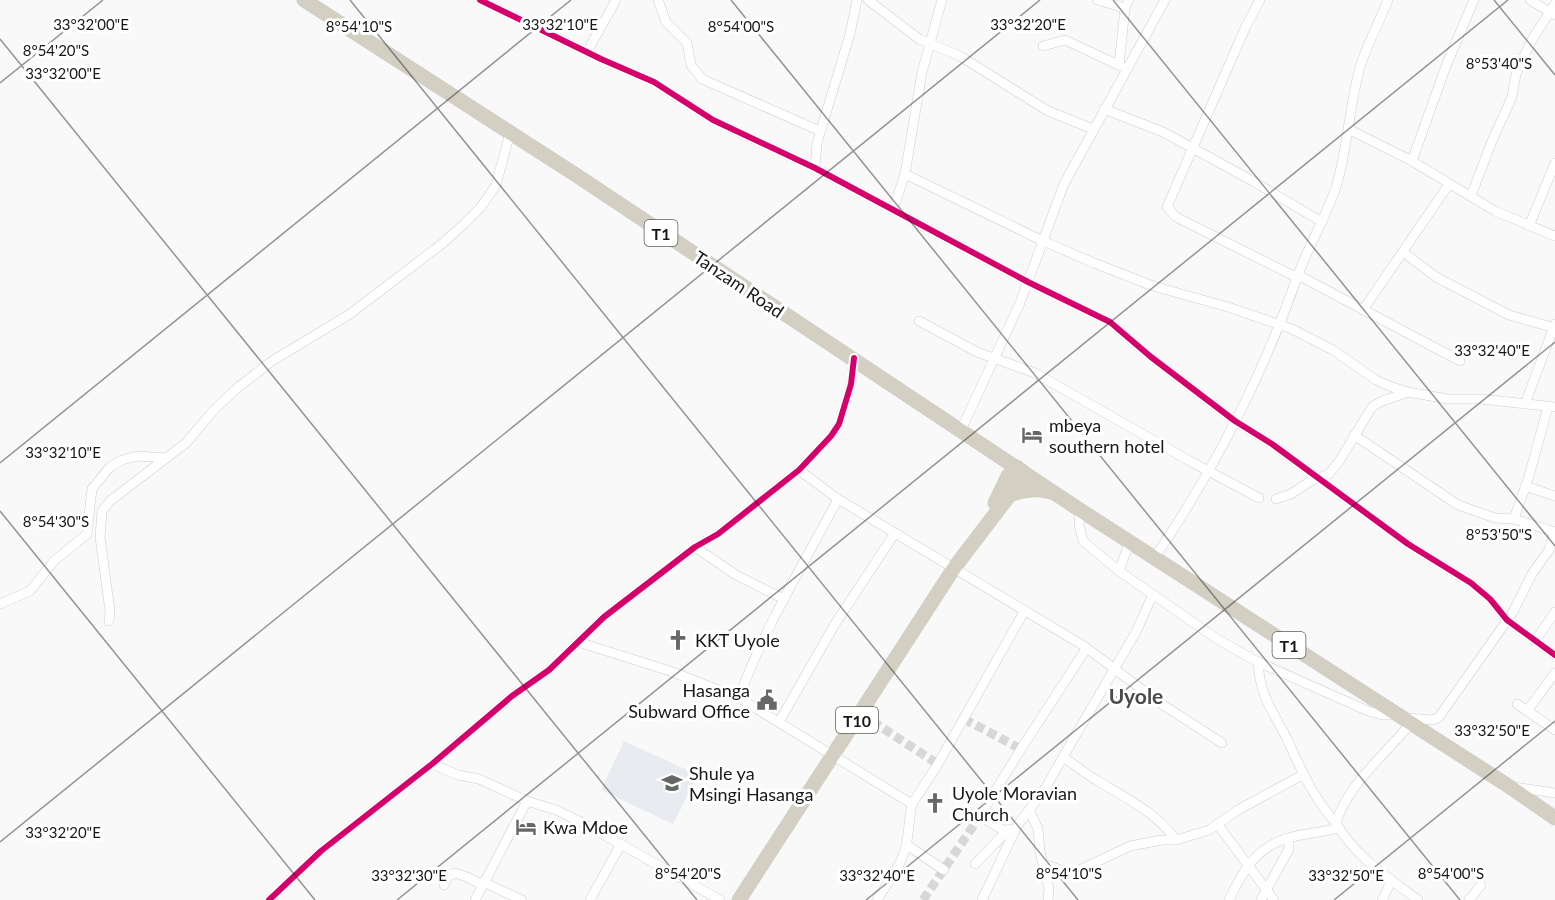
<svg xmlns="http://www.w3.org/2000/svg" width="1555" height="900" viewBox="0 0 1555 900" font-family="Lato,sans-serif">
<rect width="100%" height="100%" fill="#f9f9f9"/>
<polygon fill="#e8ebef" points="624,741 698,775 673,824 601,790"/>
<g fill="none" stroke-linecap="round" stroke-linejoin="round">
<g stroke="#d7d7d7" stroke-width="9" stroke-dasharray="9 4.5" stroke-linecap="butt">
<polyline points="861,714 938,764"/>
<polyline points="964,719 1021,749"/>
<polyline points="923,900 980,816"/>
</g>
<g stroke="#cecece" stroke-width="10">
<g id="minor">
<polyline points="480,0 601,59 654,82 713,120 815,168 1028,282 1110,322 1151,357 1235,421 1272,444 1408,544 1471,583 1490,599 1507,620 1555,655"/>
<polyline points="658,0 666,22 687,43 691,65 702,79 820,131"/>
<polyline points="868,0 919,39 960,56 1048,111 1093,129"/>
<polyline points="1097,0 1125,8 1129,0"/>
<polyline points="1260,0 1246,26 1167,207 1176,217 1298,278"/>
<polyline points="1530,0 1555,15"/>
<polyline points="1043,46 1065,40 1127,69"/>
<polyline points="587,52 616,0"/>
<polyline points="1119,65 1125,8"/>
<polyline points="1104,109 1163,132 1251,180 1322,222"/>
<polyline points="1350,130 1412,161 1495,211 1555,236"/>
<polyline points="1412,161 1446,66 1474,0"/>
<polyline points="815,168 817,143 850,34 857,0"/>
<polyline points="905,174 1043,241 1094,263 1153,286 1228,307 1292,329 1333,350 1376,380 1392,387 1408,392 1448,399 1481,399 1555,407"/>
<polyline points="1471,196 1492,141 1512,97 1516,74 1524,56 1533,38 1555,4"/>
<polyline points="893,210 905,174 922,72 942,0"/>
<polyline points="1529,226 1555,163"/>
<polyline points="1403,252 1436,277 1509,315 1555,328"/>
<polyline points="1298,275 1460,361"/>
<polyline points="1363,310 1449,184"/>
<polyline points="919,321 977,352 1035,373 1188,460 1259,498"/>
<polyline points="1525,404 1555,324"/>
<polyline points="961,430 1020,303 1064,184 1165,0"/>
<polyline points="1354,435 1458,505 1495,518 1514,519 1555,532"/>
<polyline points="799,470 838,499 1084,646 1160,703 1222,743"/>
<polyline points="1525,486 1555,496"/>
<polyline points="1276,499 1291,494 1309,482 1329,474 1340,460 1372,407 1380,402 1408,392"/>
<path d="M1080,510L1079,525L1083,541L1119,571L1217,639L1258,662C1260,697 1272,709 1287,739C1301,769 1313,798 1336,823"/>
<polyline points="1514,519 1529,476 1548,407"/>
<polyline points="695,547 736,575 784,599"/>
<path d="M1155,557C1214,470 1263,375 1298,275C1309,245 1326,217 1336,187C1348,148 1349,107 1360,67C1367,44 1379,23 1388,0"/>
<polyline points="1119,571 1130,541"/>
<polyline points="0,604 30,591 54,561 87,534 92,489 110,467 122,460 137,456 166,458"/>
<polyline points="109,621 110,611 100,537 102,511 110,501 186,443 214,410 236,389 272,361 350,314 443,243 464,224 481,207 496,185 510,133"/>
<polyline points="1535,641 1555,612"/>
<polyline points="578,642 670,671 739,698 912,804 938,764 1025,610"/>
<polyline points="1258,662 1368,711 1382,715 1397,715"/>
<path d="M739,698C763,630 804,563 838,499"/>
<polyline points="1517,704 1555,730"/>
<polyline points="1527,711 1555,673"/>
<polyline points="1407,718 1433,720 1439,717 1513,612 1532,574 1549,550 1555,532"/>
<polyline points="779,722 835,624 895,533"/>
<path d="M1410,724C1385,755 1347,785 1336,823C1355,857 1388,877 1418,900"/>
<path d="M1063,757C1075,765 1086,774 1098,781C1126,798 1157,813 1176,840"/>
<polyline points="432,764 458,775 479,779 527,801 556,810 583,823 720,900"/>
<polyline points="1513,787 1555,793"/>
<polyline points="1029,810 1038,829 1040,852 1049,889 1048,900"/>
<polyline points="1218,825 1274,900"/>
<polyline points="1006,832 980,816 1021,749 1086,649"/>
<polyline points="907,845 944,870"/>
<polyline points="975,864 1009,829"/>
<polyline points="1044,864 1071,874 1130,846 1162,840 1176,840 1209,830 1238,810 1304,774"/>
<polyline points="483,882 522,900"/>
<polyline points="444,885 448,876 455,873 467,877 482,885"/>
<polyline points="269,900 321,851 432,764 512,696 549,670 604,617 695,547 718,534 799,470 831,436 839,424 851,384 854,358"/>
<polyline points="475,900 527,801"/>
<polyline points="590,900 621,844"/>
<path d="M877,900C887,883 902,865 906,846C909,832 909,818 912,804"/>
<polyline points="982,900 1017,826 1045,789 1063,757 1136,632 1153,594"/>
<path d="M1229,900C1242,872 1256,847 1288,838C1304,833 1321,833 1338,828"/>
<polyline points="1261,900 1289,849 1289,844 1286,838"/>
<polyline points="1382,900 1392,880"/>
<polyline points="1469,900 1481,885"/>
</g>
</g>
<g stroke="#d3d3d3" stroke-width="15">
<g id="highway">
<polyline points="304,0 576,175 1080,510 1510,787 1555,818"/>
<path d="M1008,496C1021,490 1037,488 1051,492"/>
<polyline points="995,503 1008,476 1017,467"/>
<polyline points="739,900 954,568 1018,484 1022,471"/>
</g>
</g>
<use href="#minor" stroke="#fefefe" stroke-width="9"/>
<use href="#highway" stroke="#d3cfc2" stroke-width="14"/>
<g stroke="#fff" stroke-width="10">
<g id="cycleway">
<polyline points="480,0 601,59 654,82 713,120 815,168 1028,282 1110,322 1151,357 1235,421 1272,444 1408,544 1471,583 1490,599 1507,620 1555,655"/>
<polyline points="269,900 321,851 432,764 512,696 549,670 604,617 695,547 718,534 799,470 831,436 839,424 851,384 854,358"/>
</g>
</g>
<use href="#cycleway" stroke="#d6006c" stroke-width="6"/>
</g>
<path fill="none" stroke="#181818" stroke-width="1.5" stroke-opacity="0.45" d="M350,0L1078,900M731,0L1460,900M1113,0L1555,546M1494,0L1555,75M0,39L697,900M0,83L103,0M0,463L571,0M0,511L315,900M0,842L1040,0M397,900L1508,0M866,900L1555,342M1334,900L1555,721"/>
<defs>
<g id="hotel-bare" transform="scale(1.62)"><path d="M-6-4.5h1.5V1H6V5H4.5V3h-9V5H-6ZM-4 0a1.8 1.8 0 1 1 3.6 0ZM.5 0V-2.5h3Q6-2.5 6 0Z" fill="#676767" stroke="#fff" stroke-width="2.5" paint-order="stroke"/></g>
<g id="church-bare" transform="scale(1.62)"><path d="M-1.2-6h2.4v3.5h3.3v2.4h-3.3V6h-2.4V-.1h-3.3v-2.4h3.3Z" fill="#676767" stroke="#fff" stroke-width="2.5" paint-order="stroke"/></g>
<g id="civic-bare" transform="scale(1.62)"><path d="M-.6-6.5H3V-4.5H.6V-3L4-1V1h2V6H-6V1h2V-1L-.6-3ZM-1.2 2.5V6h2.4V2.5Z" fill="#676767" stroke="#fff" stroke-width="2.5" paint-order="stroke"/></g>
<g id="school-bare" transform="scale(1.62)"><path d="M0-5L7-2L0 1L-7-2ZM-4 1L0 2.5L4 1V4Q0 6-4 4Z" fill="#676767" stroke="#fff" stroke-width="2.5" paint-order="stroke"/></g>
</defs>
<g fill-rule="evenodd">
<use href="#hotel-bare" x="1032" y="435"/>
<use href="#church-bare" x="678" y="640"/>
<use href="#civic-bare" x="767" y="700"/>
<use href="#school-bare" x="672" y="783"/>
<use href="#church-bare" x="935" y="803"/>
<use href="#hotel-bare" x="526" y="827"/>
</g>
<g text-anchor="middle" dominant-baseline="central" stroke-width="6" stroke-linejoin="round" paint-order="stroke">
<g fill="#fff" stroke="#5d5d5d" stroke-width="1.5">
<rect x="644.5" y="220" width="33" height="26" rx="4.5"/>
<rect x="1272.5" y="632" width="33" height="26" rx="4.5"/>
<rect x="836" y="707" width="42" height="26" rx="4.5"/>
</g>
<g font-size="16" font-weight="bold" fill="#181818">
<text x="661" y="233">T1</text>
<text x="1289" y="645">T1</text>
<text x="857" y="720">T10</text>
</g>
<g font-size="18" fill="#181818" stroke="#fff">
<text transform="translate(739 284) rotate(34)">Tanzam Road</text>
</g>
<g font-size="18" fill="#181818" stroke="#fff" text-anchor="start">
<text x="1049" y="425">mbeya<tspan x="1049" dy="21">southern hotel</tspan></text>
<text x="695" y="640">KKT Uyole</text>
<text x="750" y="690" text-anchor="end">Hasanga<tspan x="750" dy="21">Subward Office</tspan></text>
<text x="689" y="773">Shule ya<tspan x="689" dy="21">Msingi Hasanga</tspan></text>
<text x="952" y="793">Uyole Moravian<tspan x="952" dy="21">Church</tspan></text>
<text x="543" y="827">Kwa Mdoe</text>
</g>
<g font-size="21" font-weight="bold" fill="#4a4a4b" stroke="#fff">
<text x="1136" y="695">Uyole</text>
</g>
</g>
<g font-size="15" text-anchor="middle" fill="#181818" stroke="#fff" stroke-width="6" stroke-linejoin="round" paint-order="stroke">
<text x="91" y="30">33°32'00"E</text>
<text x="560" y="30">33°32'10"E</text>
<text x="1028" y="30">33°32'20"E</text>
<text x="359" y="32">8°54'10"S</text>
<text x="741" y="32">8°54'00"S</text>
<text x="56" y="56">8°54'20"S</text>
<text x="1499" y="69">8°53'40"S</text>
<text x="63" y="79">33°32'00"E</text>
<text x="1492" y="356">33°32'40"E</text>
<text x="63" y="458">33°32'10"E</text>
<text x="56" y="527">8°54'30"S</text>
<text x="1499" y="540">8°53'50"S</text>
<text x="1492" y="736">33°32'50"E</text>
<text x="63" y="838">33°32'20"E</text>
<text x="688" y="879">8°54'20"S</text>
<text x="1069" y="879">8°54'10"S</text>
<text x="1451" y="879">8°54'00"S</text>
<text x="409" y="881">33°32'30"E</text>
<text x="877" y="881">33°32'40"E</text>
<text x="1346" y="881">33°32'50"E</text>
</g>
</svg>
